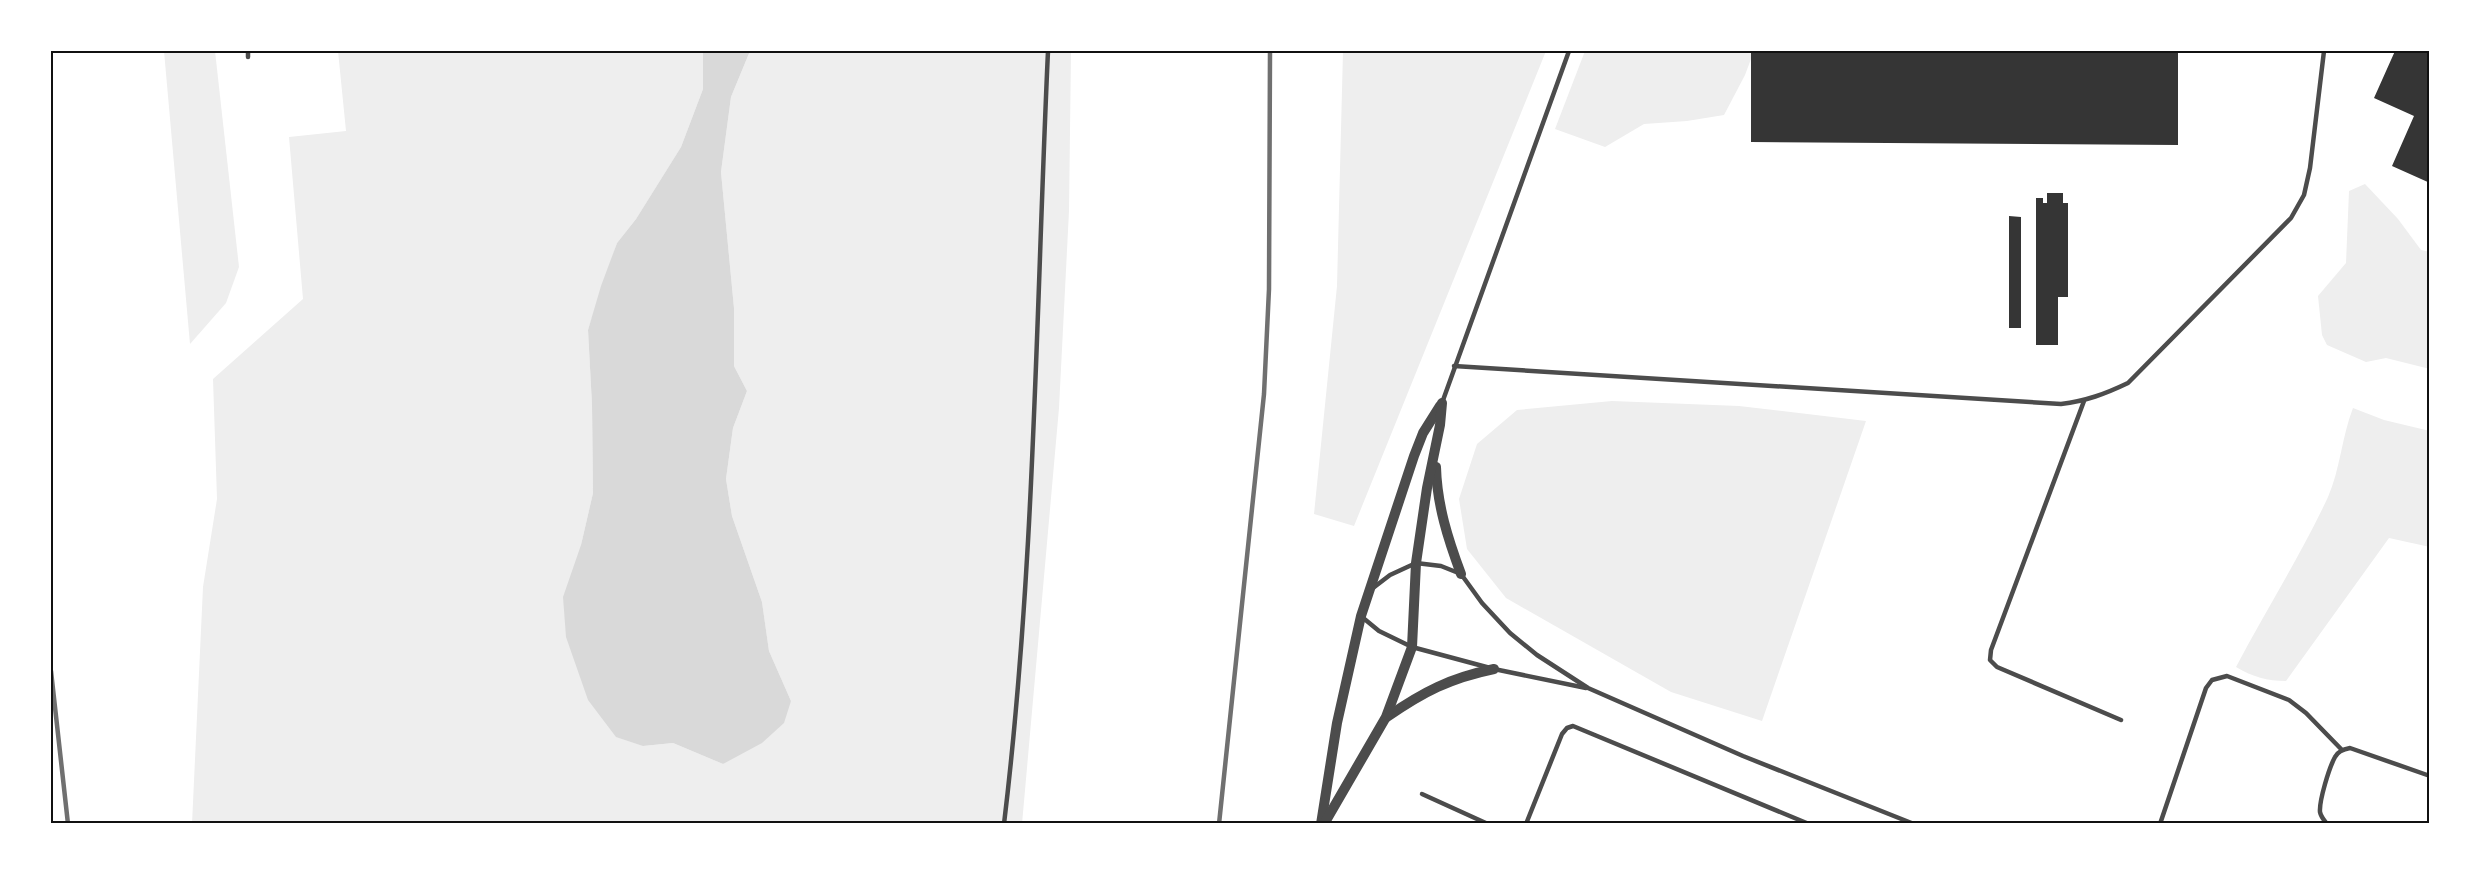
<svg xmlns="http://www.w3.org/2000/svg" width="2481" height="875" viewBox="0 0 2481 875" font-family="Ubuntu,sans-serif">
<rect width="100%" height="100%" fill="#fff"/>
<g fill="#eee">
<polygon points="164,51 215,51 239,267 226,303 190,344"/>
<polygon points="338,51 703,51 703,89 681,147 636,219 617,243 588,330 592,405 593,493 581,545 643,746 673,743 723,764 791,701 769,651 762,602 732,516 726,479 733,428 747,391 734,366 734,308 721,172 731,97 750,51 1071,51 1069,211 1059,408 1022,824 192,824 203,587 217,499 213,379 303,299 289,137 346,131"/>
<polygon points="1343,51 1546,51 1354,526 1314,514 1337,286"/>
<polygon points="1585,51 1754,51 1745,75 1724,115 1687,121 1644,124 1605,147 1555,129"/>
<polygon points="2365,184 2398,219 2421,250 2430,252 2430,369 2386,358 2366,362 2327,345 2322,335 2318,296 2346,263 2349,191"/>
<polygon points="1612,401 1739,406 1866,421 1762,721 1671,692 1506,598 1467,549 1459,499 1477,444 1517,410"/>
<path d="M2353,408L2384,420L2430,431V547L2389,538L2286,681C2267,681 2253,677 2236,667C2266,610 2301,555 2328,497C2340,470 2342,436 2353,408Z"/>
</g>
<polygon fill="#d9d9d9" points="703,51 750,51 731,97 721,172 734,308 734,366 747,391 733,428 726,479 732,516 762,602 769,651 791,701 784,723 762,743 723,764 673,743 643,746 616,737 588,700 566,637 563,597 581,545 593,493 592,405 588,330 601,286 617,243 636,219 681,147 703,89"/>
<g fill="#353535">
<polygon points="1751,51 2178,51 2178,145 1751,142"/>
<polygon points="2395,51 2430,51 2430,183 2392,166 2414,116 2374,98"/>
<polygon points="2047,193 2063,193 2063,203 2068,203 2068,297 2058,297 2058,345 2036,345 2036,198 2043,198 2043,203 2047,203"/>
<polygon points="2009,216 2021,217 2021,328 2009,328"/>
</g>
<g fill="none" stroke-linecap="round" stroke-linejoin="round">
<g stroke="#4c4c4c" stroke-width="4.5">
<polyline points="248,51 248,57"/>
<path d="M1454,366L2061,404C2086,401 2105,394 2128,383L2291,218L2304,195L2310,168L2324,51"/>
<polyline points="2084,401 1991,650 1990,660 1997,667 2121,720"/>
<polyline points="1442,403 1569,51"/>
<polyline points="1373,588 1390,575 1416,563 1441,566 1461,574 1482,603 1510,633 1537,655 1588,688 1743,756 1914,824"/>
<polyline points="1362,617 1379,631 1412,647 1494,669 1586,688"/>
<polyline points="1422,794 1488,824"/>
<path d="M1004,824C1035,567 1036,309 1048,51"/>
<polyline points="1526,824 1562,734 1567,728 1573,726 1809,824"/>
<polyline points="2160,824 2206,688 2212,680 2227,676 2289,700 2306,713 2342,750"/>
<path d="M2327,824C2324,820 2321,817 2320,812C2319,801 2329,768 2335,757C2338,751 2344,749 2350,748L2430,776"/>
</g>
<g stroke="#4c4c4c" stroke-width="10">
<path d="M1436,467C1437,505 1448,539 1461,574"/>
<path d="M1387,717C1423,692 1450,678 1494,669"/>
<polyline points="1321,824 1337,723 1361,616 1414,456 1423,433 1440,406"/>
<polyline points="1324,824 1386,717 1412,647 1416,563 1427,488 1440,425 1442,403"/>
</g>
<g stroke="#707070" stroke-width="4.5">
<polyline points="51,671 68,824"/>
<polyline points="1219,824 1264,394 1269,289 1270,51"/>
</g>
</g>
<rect width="2481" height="875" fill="none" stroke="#ffffff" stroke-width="105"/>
<rect x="52" y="52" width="2376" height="770" fill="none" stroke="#111" stroke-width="2"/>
</svg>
